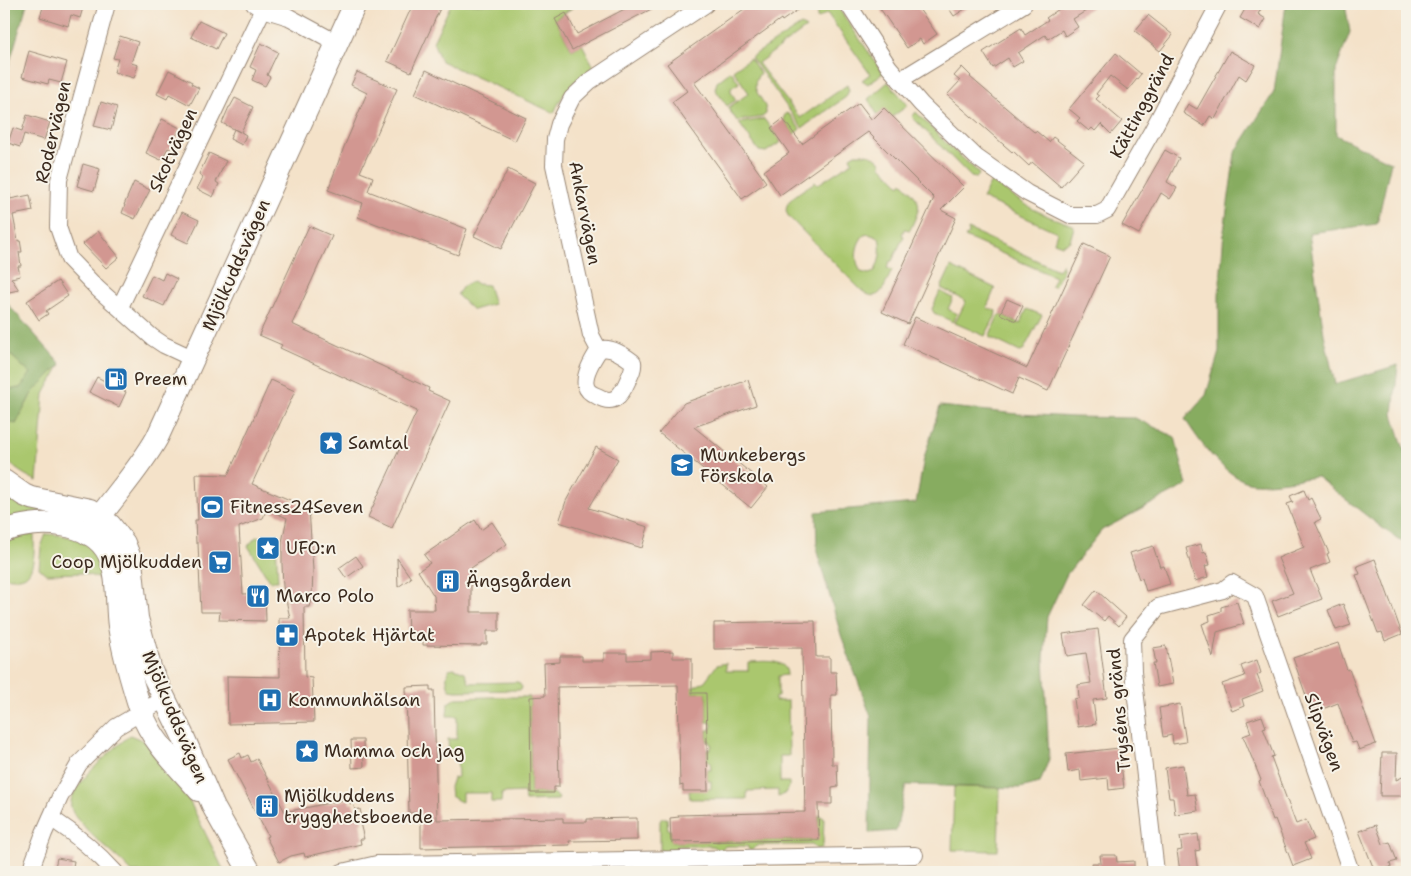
<svg xmlns="http://www.w3.org/2000/svg" width="1411" height="876" viewBox="0 0 1411 876" font-family="'Shantell Sans',sans-serif">
<rect width="100%" height="100%" fill="#f7f3e8"/>
<filter id="ink" filterUnits="userSpaceOnUse"><feTurbulence type="fractalNoise" baseFrequency=".02" numOctaves="2"/><feDisplacementMap in="SourceGraphic" scale="10" xChannelSelector="R" yChannelSelector="G"/><feConvolveMatrix kernelMatrix="1 2 1 2 8 2 1 2 1" color-interpolation-filters="sRGB"/></filter>
<filter id="wash" filterUnits="userSpaceOnUse"><feTurbulence type="fractalNoise" baseFrequency=".0096" numOctaves="4" result="noise"/><feDisplacementMap in="SourceGraphic" scale="20" xChannelSelector="R" yChannelSelector="G"/><feGaussianBlur stdDeviation="1.12" result="paint"/><feColorMatrix in="noise" values="0 0 0 0 0 0 0 0 0 0 0 0 0 0 0 0 0 1.4 0 .05"/><feComposite in="paint" operator="in"/></filter>
<g filter="url(#wash)">
<rect width="100%" height="100%" fill="#f4e2c9"/>
<g fill="#aac76e" stroke="#727846" fill-rule="evenodd">
<path d="M451,4H578L555,19L572,50L582,44L594,67C576,78 562,93 554,113L441,61L433,42Z"/>
<polygon points="828,4 835,4 837,6 883,73 868,84 862,80 870,74 827,13 818,19 817,18 817,12"/>
<polygon points="801,25 806,28 758,63 800,118 847,85 849,90 846,97 802,128 751,57"/>
<path d="M750,58L760,73C746,92 767,97 766,114L762,117L737,121L728,108L749,93L733,70Z"/>
<polygon points="731,71 739,83 731,88 731,92 736,100 727,106 715,89 717,82"/>
<polygon points="888,82 907,104 907,106 888,120 880,119 868,99"/>
<polygon points="916,112 949,146 977,171 979,175 976,178 971,177 912,117"/>
<polygon points="786,113 790,115 800,129 794,134 783,119"/>
<polygon points="764,119 781,142 766,152 759,151 739,123"/>
<path d="M855,154C869,154 872,153 882,163L880,165L900,185L902,182C923,204 922,203 910,230L904,229L902,235L904,236L892,261L889,262L887,268L892,270C885,285 880,306 861,290L790,218C776,203 804,190 815,182L817,185L852,162L850,157ZM869,234L879,238C882,249 880,263 874,272L869,274L861,272C854,260 855,245 864,235Z"/>
<polygon points="991,182 1031,208 1050,217 1073,225 1074,227 1070,241 1062,245 1054,242 1057,232 982,198"/>
<polygon points="968,229 1058,270 1062,263 1062,273 1054,287 1051,286 1055,277 965,237 969,234"/>
<polygon points="951,267 995,288 987,307 988,308 996,311 995,317 985,336 955,323 966,301 941,288"/>
<polygon points="473,281 477,284 488,285 494,304 473,310 457,295 463,286"/>
<polygon points="940,291 953,298 948,309 957,314 953,322 934,313 932,309"/>
<polygon points="1027,309 1042,315 1023,351 1020,352 989,337 998,316 1000,314 1020,324"/>
<path d="M4,351C14,356 21,367 32,373L20,388L12,389L4,385Z"/>
<path d="M61,364L44,394L37,481C25,475 7,466 4,452C1,443 4,430 4,420L16,424L32,393Z"/>
<polygon points="4,490 67,518 4,528"/>
<path d="M34,534C34,548 37,580 16,578C11,578 8,578 4,576V542L17,537Z"/>
<path d="M46,534C82,536 98,544 103,580L83,573L46,574L39,568L41,547Z"/>
<polygon points="271,536 276,541 278,581 270,581 248,546 256,537"/>
<path d="M748,662C761,662 787,657 787,675L778,676V697H775V701H788L789,756H780V782H789C790,790 785,795 778,797V790L747,791V799H690L689,791L711,789V781H707V770H711L710,761H707V750H710L712,745L710,744V741H707V730H710L712,725L710,722H706V693H690V689L704,682L717,665L726,663V671H748Z"/>
<path d="M454,668L465,672L469,683L518,682L522,687L521,690H518L456,691L450,690C447,684 445,676 449,669Z"/>
<polygon points="489,697 530,697 531,793 554,793 559,798 558,800 525,801 524,792 502,793 501,802 491,802 491,793 462,793 462,802 459,801 451,796 450,787 453,778 458,777 457,755 449,755 448,739 457,739 457,716 447,716 448,703 456,698"/>
<path d="M130,735L144,741L182,786L222,867L226,872H132C117,855 97,842 82,824C76,819 69,809 71,801C75,781 114,749 130,735Z"/>
<polygon points="954,787 1000,788 998,851 952,850"/>
<polygon points="819,815 824,818 823,845 822,848 816,849 812,845 758,845 753,850 749,850 747,846 726,846 719,850 712,846 679,846 673,849 674,852 663,852 660,850 660,821 662,818 667,818 668,829 670,830 671,842 818,840"/>
</g>
<g fill="#87ac61" stroke="#616b40">
<polygon points="4,4 27,4 8,68 4,93"/>
<path d="M1286,4H1345L1350,32L1336,70V135L1391,162L1377,224L1309,233L1324,334L1335,384L1398,365L1393,414L1407,459V545L1385,530L1317,477C1298,479 1273,484 1254,483C1227,481 1198,440 1185,419L1206,395L1219,352V295L1224,231L1235,153L1274,92Z"/>
<path d="M4,300L61,364L32,393L16,424L4,420V385L12,389L20,388L31,373C21,367 14,355 4,351Z"/>
<polygon points="940,406 1018,414 1075,417 1135,418 1175,437 1187,485 1102,530 1067,574 1047,617 1044,658 1049,759 1040,783 1020,788 906,785 896,831 869,833 871,717 841,635 817,552 816,512 916,503 924,458"/>
</g>
<g id="blocks">
<g fill="#d29791">
<polygon points="44,4 84,4 80,18 71,15 68,26 40,17"/>
<polygon points="413,4 442,4 411,72 387,61"/>
<polygon points="634,4 661,4 572,50 555,19 566,13 577,34"/>
<polygon points="751,4 806,4 782,21 781,19 694,82 766,182 742,199 672,102 687,91 667,64"/>
<polygon points="877,4 903,4 908,10 916,5 937,34 923,44 920,39 907,48"/>
<polygon points="946,4 973,4 954,16"/>
<polygon points="1056,4 1097,4 1073,19 1078,27 1065,36 1062,30 1048,39 1045,35 1018,53 1023,61 1013,67 1008,58 993,68 983,52 1021,28 1025,35 1048,20 1046,18 1059,9"/>
<polygon points="1248,4 1264,4 1258,14 1266,19 1260,29 1240,18"/>
<polygon points="1148,15 1173,35 1160,51 1135,31"/>
<polygon points="199,21 224,33 216,49 191,37"/>
<polygon points="120,36 138,42 131,63 138,65 134,78 114,72 118,59 113,58"/>
<polygon points="261,43 278,52 267,75 270,77 265,86 252,80 256,70 250,67"/>
<polygon points="29,51 67,62 61,83 49,80 48,84 22,77"/>
<polygon points="1230,51 1255,65 1246,80 1239,75 1215,119 1210,116 1204,126 1183,113 1188,104 1197,109"/>
<polygon points="1116,53 1141,74 1128,90 1110,76 1096,94 1099,96 1096,99 1122,121 1111,134 1101,124 1095,131 1092,128 1089,131 1077,121 1080,118 1069,109"/>
<polygon points="962,67 971,76 970,77 1034,132 1036,131 1049,142 1053,137 1084,161 1061,187 1032,162 1029,166 1013,151 1012,152 947,95 960,81 954,76"/>
<polygon points="169,70 192,82 191,84 199,88 190,105 169,94 167,99 157,94"/>
<polygon points="426,70 526,118 515,141 415,94"/>
<polygon points="357,72 397,89 360,172 373,177 368,191 467,229 458,255 358,217 363,203 328,190 344,147 367,93 351,85"/>
<polygon points="235,98 253,107 241,132 246,135 242,145 230,139 234,129 240,132 222,123 229,107 230,107"/>
<polygon points="101,102 117,107 111,130 94,126"/>
<polygon points="859,103 872,120 884,108 964,187 941,210 956,218 908,324 882,312 934,198 868,132 780,195 764,171 789,153 771,128 783,119 802,144"/>
<polygon points="27,115 50,122 44,140 24,134 20,147 8,143 13,128 22,131"/>
<polygon points="162,119 180,128 175,139 179,141 174,151 168,148 161,160 146,153"/>
<polygon points="1165,150 1179,158 1167,182 1177,188 1170,199 1161,193 1139,234 1122,225"/>
<polygon points="209,153 226,161 216,182 219,184 213,197 197,189 203,177 199,174"/>
<polygon points="83,164 100,169 94,191 77,186"/>
<polygon points="508,169 535,183 501,249 474,236"/>
<polygon points="134,182 150,190 135,219 122,213 125,205 124,205"/>
<polygon points="4,194 10,194 10,199 30,195 33,211 13,215 18,241 20,240 22,252 19,252 21,266 18,266 20,276 11,278 19,290 4,293"/>
<polygon points="182,212 199,220 188,243 171,235"/>
<polygon points="309,226 332,236 292,324 429,388 428,391 450,401 392,528 368,517 417,411 280,348 282,345 259,335"/>
<polygon points="98,231 119,257 106,268 83,244"/>
<polygon points="1084,244 1110,256 1048,391 1019,378 1012,394 903,344 915,317 1027,368"/>
<polygon points="165,273 177,279 164,306 142,296 152,275 162,280"/>
<polygon points="58,281 68,296 46,311 48,314 39,320 27,301"/>
<polygon points="1007,299 1023,306 1016,321 1000,314"/>
<polygon points="97,377 126,392 119,407 89,392"/>
<polygon points="271,380 295,391 252,484 309,508 313,570 312,596 309,607 304,607 305,677 312,678 314,722 228,724 227,676 280,677 279,618 290,618 283,586 282,564 282,542 287,518 267,509 263,518 239,527 243,594 265,593 266,621 219,620 220,612 201,612 198,543 196,543 195,520 198,520 196,474 228,475"/>
<polygon points="748,380 756,405 694,427 768,487 751,508 659,433 684,403"/>
<polygon points="596,447 618,459 589,508 648,527 642,548 559,522 566,501"/>
<polygon points="1304,490 1308,500 1311,498 1321,519 1315,522 1329,553 1327,554 1330,562 1310,570 1322,599 1278,616 1272,601 1293,593 1278,558 1304,547 1287,504 1293,502 1290,496"/>
<polygon points="475,520 481,530 492,522 507,544 471,568 471,612 499,612 499,631 487,631 487,644 481,644 481,646 423,645 423,633 408,633 407,610 435,610 434,596 418,571 430,563 424,555"/>
<polygon points="1201,544 1203,553 1206,552 1210,565 1205,566 1208,577 1195,581 1186,548"/>
<polygon points="1153,546 1160,567 1164,566 1170,584 1146,591 1142,578 1139,579 1130,553"/>
<polygon points="356,556 363,566 346,578 339,568"/>
<polygon points="397,558 411,578 398,587"/>
<polygon points="1375,559 1402,634 1385,641 1382,632 1378,633 1356,575 1360,574 1357,566"/>
<polygon points="1096,590 1126,617 1119,626 1108,616 1104,621 1084,605"/>
<polygon points="1237,602 1244,624 1217,632 1213,657 1202,624 1210,621 1209,615 1221,611 1221,607"/>
<polygon points="1343,604 1351,625 1336,630 1328,610"/>
<polygon points="815,621 816,657 830,657 830,672 836,672 837,695 831,695 832,764 837,764 838,787 832,788 832,804 818,804 819,840 671,842 670,818 679,817 678,815 805,812 802,648 714,649 714,623"/>
<polygon points="1098,629 1107,698 1093,700 1096,724 1078,727 1074,699 1079,698 1078,685 1091,683 1086,653 1067,656 1063,634"/>
<polygon points="1338,643 1347,670 1349,669 1376,744 1359,750 1356,742 1352,743 1338,703 1312,713 1293,658"/>
<polygon points="1166,646 1173,684 1157,687 1153,663 1156,663 1153,648"/>
<polygon points="673,651 673,658 692,658 692,693 706,693 708,791 683,791 683,785 680,786 678,685 557,687 559,787 554,787 554,793 531,793 530,697 545,696 544,663 560,662 560,656 582,656 582,661 604,661 604,653 627,653 627,660 651,659 651,652"/>
<polygon points="1257,660 1261,673 1257,675 1263,691 1242,699 1244,706 1232,711 1222,684 1245,676 1241,666"/>
<polygon points="430,686 430,690 434,690 437,820 563,818 563,822 587,822 587,819 637,818 637,840 569,841 570,845 421,848 421,812 409,813 406,687"/>
<polygon points="1180,704 1186,742 1173,744 1172,735 1163,737 1159,708"/>
<polygon points="1262,716 1266,727 1263,728 1274,756 1271,757 1296,824 1306,820 1314,839 1304,843 1311,859 1293,866 1275,819 1273,820 1259,781 1261,780 1243,736 1251,733 1247,721"/>
<polygon points="351,740 363,740 364,767 352,768"/>
<polygon points="1119,748 1124,788 1109,790 1108,778 1081,781 1080,770 1068,772 1066,754"/>
<polygon points="240,753 242,758 248,755 251,762 257,759 285,812 349,799 350,804 353,803 355,810 360,809 363,822 360,823 364,839 360,839 361,844 305,857 304,853 291,856 279,862 266,837 268,836 228,759"/>
<polygon points="1382,753 1397,753 1396,780 1407,775 1407,793 1400,796 1380,796"/>
<polygon points="1183,765 1187,795 1195,794 1198,811 1175,814 1173,798 1169,798 1165,768"/>
<polygon points="1376,825 1383,844 1390,842 1397,861 1390,863 1391,867 1375,872 1359,831"/>
<polygon points="1198,834 1200,850 1195,851 1198,872 1180,872 1177,851 1182,850 1180,837"/>
<polygon points="1100,855 1116,855 1117,862 1134,861 1134,872 1093,872 1092,863 1101,863"/>
<polygon points="57,858 74,861 72,872 54,872"/>
</g>
</g>
</g>
<g filter="url(#ink)">
<use href="#blocks" fill-opacity="0" stroke="#988674" stroke-width="1"/>
<g fill="none" stroke-linecap="round" stroke-linejoin="round">
<g stroke="#988674" stroke-width="18">
<g id="street">
<polyline points="107,4 59,180 58,227 69,259 98,289 152,337 164,345 194,359"/>
<polyline points="254,4 263,9 289,17 337,43"/>
<polyline points="848,4 889,67 921,104 976,157 1027,193 1070,215 1097,215 1107,210 1152,131 1219,4"/>
<polyline points="900,80 1024,4"/>
<polyline points="120,307 263,9"/>
<path d="M599,350C609,345 624,355 633,362C634,368 631,374 628,380C621,396 614,406 597,396C592,394 587,391 586,386C583,375 593,359 599,350L591,335L554,165L555,139L559,124L572,98L590,81L706,4"/>
<path d="M51,818C75,834 96,851 115,872"/>
<polyline points="31,872 33,863 44,833 60,797 79,764 116,727 164,699"/>
<polyline points="342,872 377,864 397,864 915,855"/>
<polyline points="1156,872 1133,672 1132,639 1158,607 1223,590 1232,583 1255,596 1351,872"/>
</g>
</g>
<g stroke="#988674" stroke-width="24">
<g id="secondary">
<polyline points="4,481 24,495 31,498 90,510 110,525 124,543 131,561 137,618 151,671 182,734 214,808 250,872"/>
<path d="M4,531C35,519 92,519 109,555C119,576 116,604 119,626C123,652 133,686 141,711C152,742 178,766 199,790"/>
<path d="M88,534C109,501 138,472 157,438L355,4"/>
</g>
</g>
<use href="#street" stroke="#fff" stroke-width="16"/>
<use href="#secondary" stroke="#fff" stroke-width="22"/>
</g>
</g>
<defs>
<g id="fuel-square" transform="scale(1.25)"><rect x="-9" y="-9" width="18" height="18" rx="4" fill="#1f6fb2" stroke="#f7f3e8"/><path d="M-5.5-6h7V0h2V4h1.3V-2.5L3-4.5l.8-.8L6-3V5H2.5V1h-1V6h-7ZM-4.2-4.7v3.2H.2V-4.7Z" fill="#fff"/></g>
<g id="sight-square" transform="scale(1.25)"><rect x="-9" y="-9" width="18" height="18" rx="4" fill="#1f6fb2" stroke="#f7f3e8"/><path d="M0-6L1.8-2.2L6-1.7L2.9 1.2L3.7 5.4L0 3.3L-3.7 5.4L-2.9 1.2L-6-1.7L-1.8-2.2Z" fill="#fff"/></g>
<g id="school-square" transform="scale(1.25)"><rect x="-9" y="-9" width="18" height="18" rx="4" fill="#1f6fb2" stroke="#f7f3e8"/><path d="M0-5L7-2L0 1L-7-2ZM-4 1L0 2.5L4 1V4Q0 6-4 4Z" fill="#fff"/></g>
<g id="stadium-square" transform="scale(1.25)"><rect x="-9" y="-9" width="18" height="18" rx="4" fill="#1f6fb2" stroke="#f7f3e8"/><path d="M0-5a6.5 5 0 1 0 0 10a6.5 5 0 1 0 0-10ZM-3.5-1.8h7v3.6h-7Z" fill="#fff"/></g>
<g id="supermarket-square" transform="scale(1.25)"><rect x="-9" y="-9" width="18" height="18" rx="4" fill="#1f6fb2" stroke="#f7f3e8"/><path d="M-6-5.5h2.5l.6 2H6L4.5 2H-2.5L-4.4-4H-6ZM-1.5 3.2a1.3 1.3 0 1 0 .1 0ZM3 3.2a1.3 1.3 0 1 0 .1 0Z" fill="#fff"/></g>
<g id="building-square" transform="scale(1.25)"><rect x="-9" y="-9" width="18" height="18" rx="4" fill="#1f6fb2" stroke="#f7f3e8"/><path d="M-4-6H4V6H1V3H-1V6H-4ZM-2.5-4.3h1.7v1.8h-1.7ZM.8-4.3h1.7v1.8H.8ZM-2.5-1h1.7V.8h-1.7ZM.8-1h1.7V.8H.8Z" fill="#fff"/></g>
<g id="restaurant-square" transform="scale(1.25)"><rect x="-9" y="-9" width="18" height="18" rx="4" fill="#1f6fb2" stroke="#f7f3e8"/><path d="M-5-6h1v4h1v-4h1v4h1v-4h1v5L-1.5 .5V6h-2V.5L-5-1ZM5-6V6H3V1.5H1.5Q1.5-4 5-6Z" fill="#fff"/></g>
<g id="pharmacy-square" transform="scale(1.25)"><rect x="-9" y="-9" width="18" height="18" rx="4" fill="#1f6fb2" stroke="#f7f3e8"/><path d="M-2-6h4v4h4v4h-4v4h-4v-4h-4v-4h4Z" fill="#fff"/></g>
<g id="hospital-square" transform="scale(1.25)"><rect x="-9" y="-9" width="18" height="18" rx="4" fill="#1f6fb2" stroke="#f7f3e8"/><path d="M-5-5h3v3.5h4V-5h3V5h-3V1.5h-4V5h-3Z" fill="#fff"/></g>
</defs>
<g fill-rule="evenodd">
<use href="#fuel-square" x="116" y="379"/>
<use href="#sight-square" x="331" y="443"/>
<use href="#school-square" x="682" y="465"/>
<use href="#stadium-square" x="212" y="507"/>
<use href="#sight-square" x="268" y="548"/>
<use href="#supermarket-square" x="220" y="562"/>
<use href="#building-square" x="448" y="581"/>
<use href="#restaurant-square" x="258" y="596"/>
<use href="#pharmacy-square" x="287" y="635"/>
<use href="#hospital-square" x="270" y="700"/>
<use href="#sight-square" x="307" y="751"/>
<use href="#building-square" x="267" y="806"/>
</g>
<g text-anchor="middle" dominant-baseline="central" stroke-width="4" stroke-linejoin="round" paint-order="stroke">
<g font-size="18" fill="#3b2a1e" stroke="#f7f3e8">
<text transform="translate(1142 106) rotate(-62)">Kättinggränd</text>
<text transform="translate(53 132) rotate(-77)">Rodervägen</text>
<text transform="translate(173 150) rotate(-65)">Skotvägen</text>
<text transform="translate(585 213) rotate(79)">Ankarvägen</text>
<text transform="translate(236 265) rotate(-66)">Mjölkuddsvägen</text>
<text transform="translate(1119 710) rotate(-95)">Tryséns gränd</text>
<text transform="translate(175 717) rotate(67)">Mjölkuddsvägen</text>
<text transform="translate(1324 732) rotate(70)">Slipvägen</text>
</g>
<g font-size="18" fill="#3b2a1e" stroke="#f7f3e8" text-anchor="start">
<text x="134" y="379">Preem</text>
<text x="348" y="443">Samtal</text>
<text x="700" y="455">Munkebergs<tspan x="700" dy="21">Förskola</tspan></text>
<text x="230" y="507">Fitness24Seven</text>
<text x="286" y="548">UFO:n</text>
<text x="202" y="562" text-anchor="end">Coop Mjölkudden</text>
<text x="466" y="581">Ängsgården</text>
<text x="276" y="596">Marco Polo</text>
<text x="304" y="635">Apotek Hjärtat</text>
<text x="288" y="700">Kommunhälsan</text>
<text x="324" y="751">Mamma och jag</text>
<text x="284" y="796">Mjölkuddens<tspan x="284" dy="21">trygghetsboende</tspan></text>
</g>
</g>
<rect width="1411" height="876" fill="none" stroke="#f7f3e8" stroke-width="20"/>
</svg>
